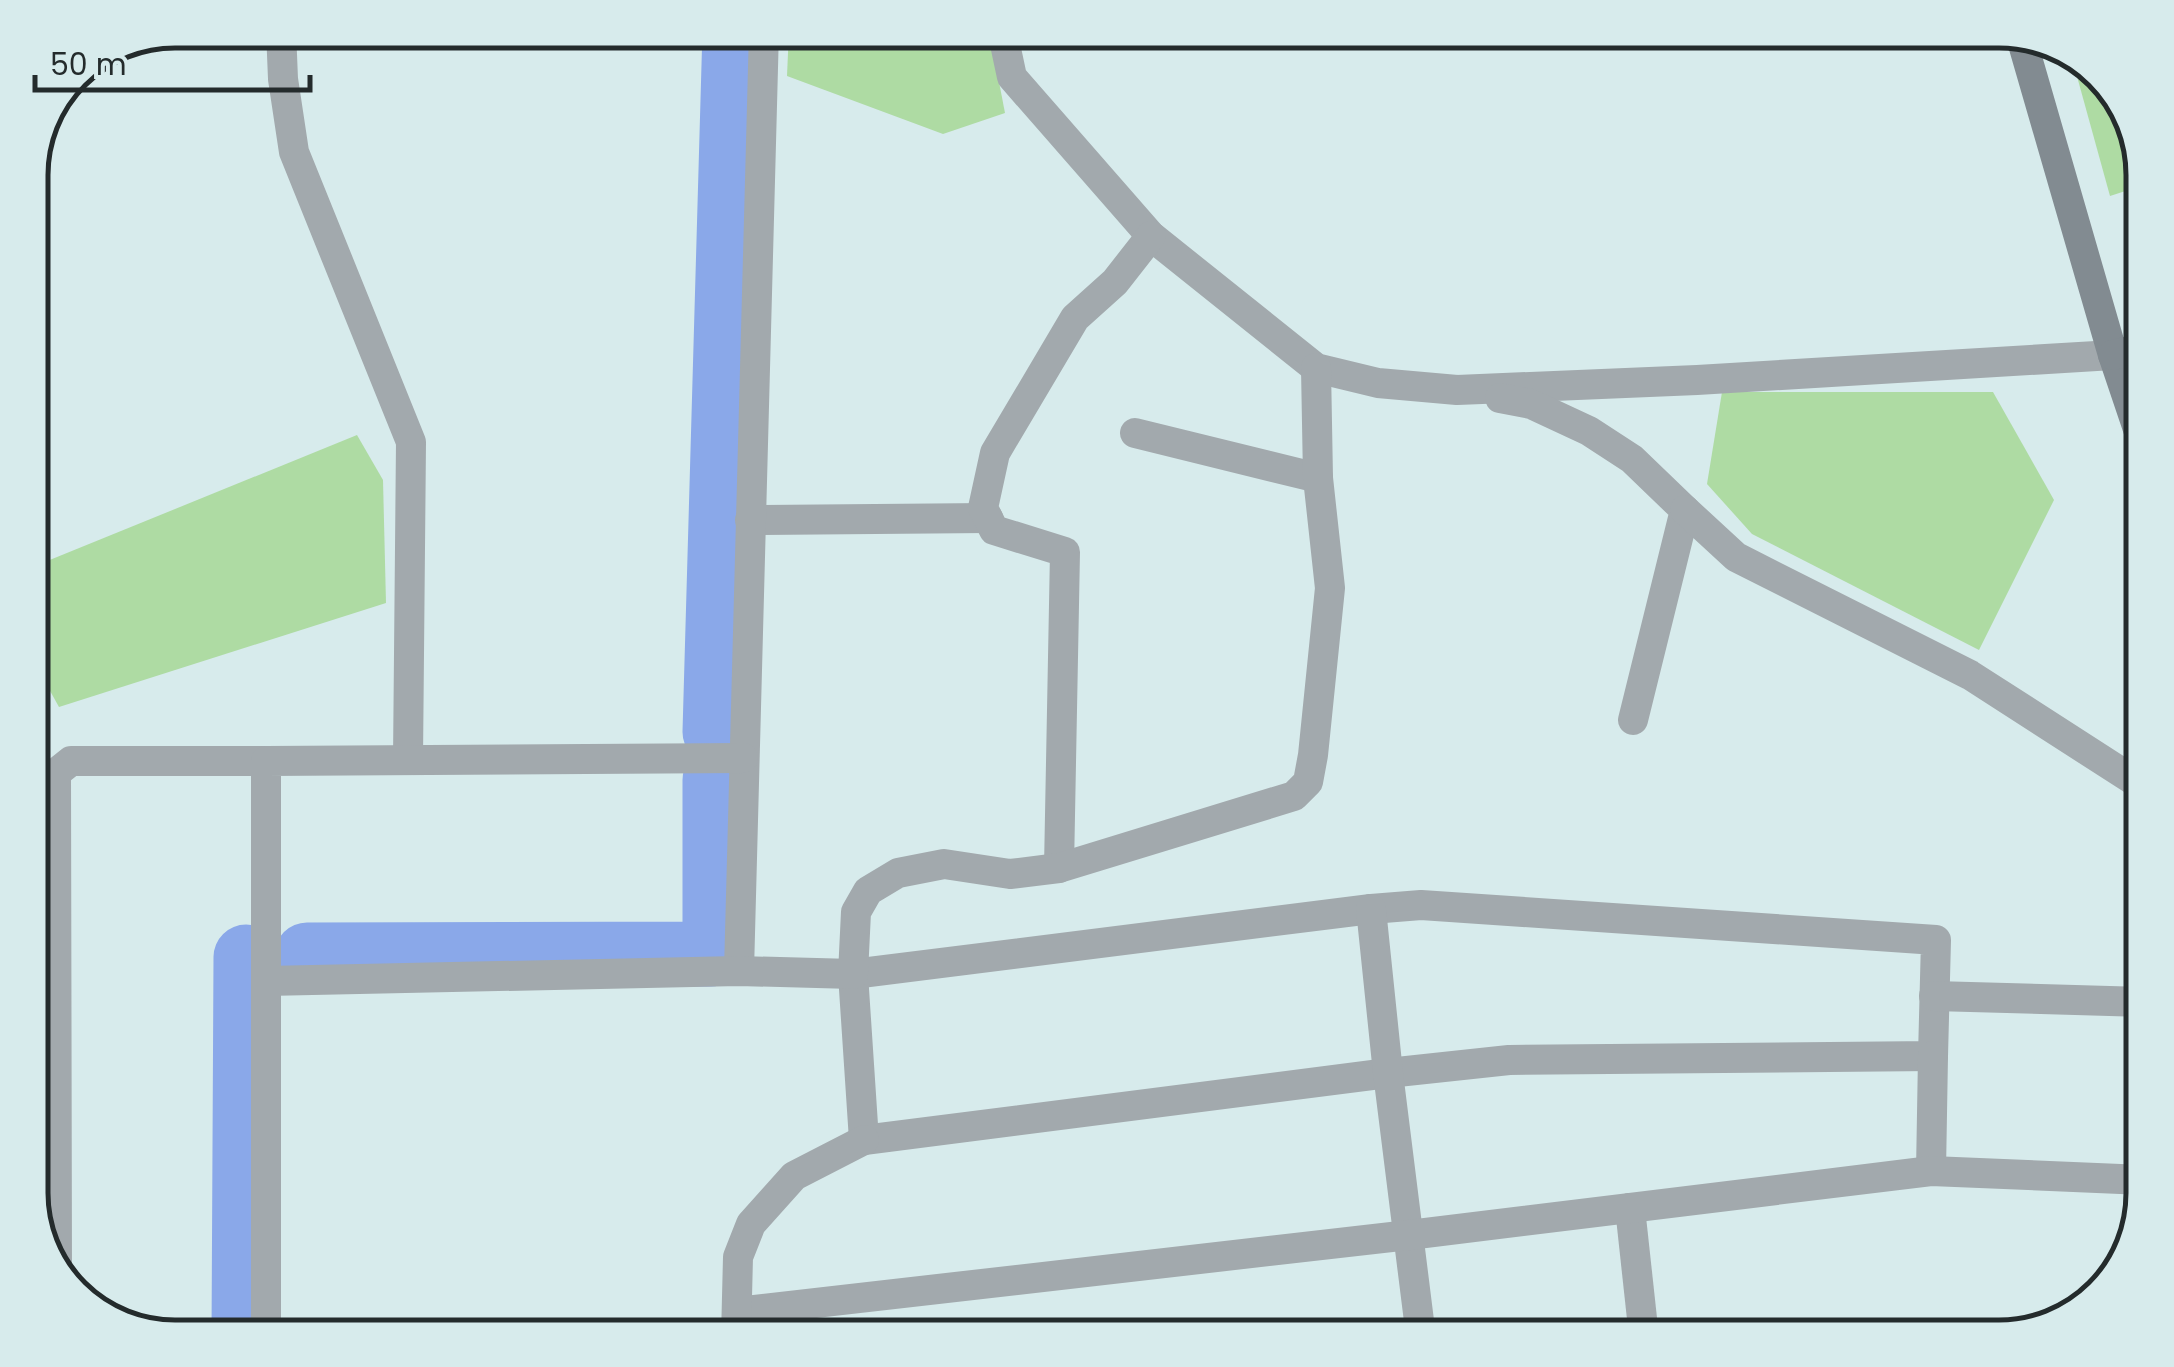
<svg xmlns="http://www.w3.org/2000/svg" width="2174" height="1367" viewBox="0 0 2174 1367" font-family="Poppins,sans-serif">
<rect width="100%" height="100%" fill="#d7ebec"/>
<g fill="#aedba3">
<polygon points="789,30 989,30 1005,113 943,134 787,76"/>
<polygon points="2070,51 2079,54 2125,103 2144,166 2144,185 2110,196"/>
<polygon points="1722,392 1993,392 2054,500 1979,650 1752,534 1707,484"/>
<polygon points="357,435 383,480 386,603 59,707 30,655 30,568"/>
</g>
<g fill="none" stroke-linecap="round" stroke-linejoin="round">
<g stroke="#8aa8e9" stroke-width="65">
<polyline points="715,732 735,30"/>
<polyline points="307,955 711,954 715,947 715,780"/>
<polyline points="244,1337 246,957"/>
</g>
<g stroke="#a2a9ad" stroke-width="30">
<polyline points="281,30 283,79 294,152 411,442 408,760"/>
<polyline points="1002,30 1012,77 1151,236 1316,368 1378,383 1457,390 1697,380 2113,355"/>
<polyline points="1500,398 1531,404 1589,431 1632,459 1685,510 1633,720"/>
<polyline points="1135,433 1318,478"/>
<polyline points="1685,510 1736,557 1970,675 2144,787"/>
<polyline points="750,520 988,518"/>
<polyline points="1059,868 1065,552 994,530 983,508 995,453 1075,318 1115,282 1151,236"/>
<polygon points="1421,905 1936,940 1933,1056 1509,1060 1388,1073 864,1140 853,974 1371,909"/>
<polyline points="1371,909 1388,1073 1421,1337"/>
<polyline points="739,971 764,30"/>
<polyline points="266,981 739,971 853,974 856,912 868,891 898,873 944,864 1010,874 1059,868 1294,796 1308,782 1313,755 1330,588 1318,478 1316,368"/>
<polyline points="1934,996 2144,1002"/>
<polyline points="1931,1171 1933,1056"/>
<polyline points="1630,1208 1644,1337"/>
<polyline points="57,1273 56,773 71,761 266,761"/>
<polyline points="737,1312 1409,1235 1931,1171 2144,1180"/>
<polyline points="266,1337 266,761 743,758"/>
<polyline points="736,1337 738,1257 751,1224 794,1176 864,1140"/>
</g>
<g stroke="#828b91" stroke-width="30">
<polyline points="2021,37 2113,355 2144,447"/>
<polyline points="2113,355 2144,348"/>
</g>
</g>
<path d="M0 0H2174V1367H0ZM175 48H1999A127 127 0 0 1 2126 175V1193A127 127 0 0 1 1999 1320H175A127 127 0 0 1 48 1193V175A127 127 0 0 1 175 48Z" fill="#d7ebec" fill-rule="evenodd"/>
<path fill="none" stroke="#242b2c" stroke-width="5" d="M175 48H1999A127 127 0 0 1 2126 175V1193A127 127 0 0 1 1999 1320H175A127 127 0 0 1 48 1193V175A127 127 0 0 1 175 48Z"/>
<path d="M35 75v15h275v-15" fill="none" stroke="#242b2c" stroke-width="5"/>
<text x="50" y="75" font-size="30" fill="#242b2c" stroke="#d7ebec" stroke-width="8" paint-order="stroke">50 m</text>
</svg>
